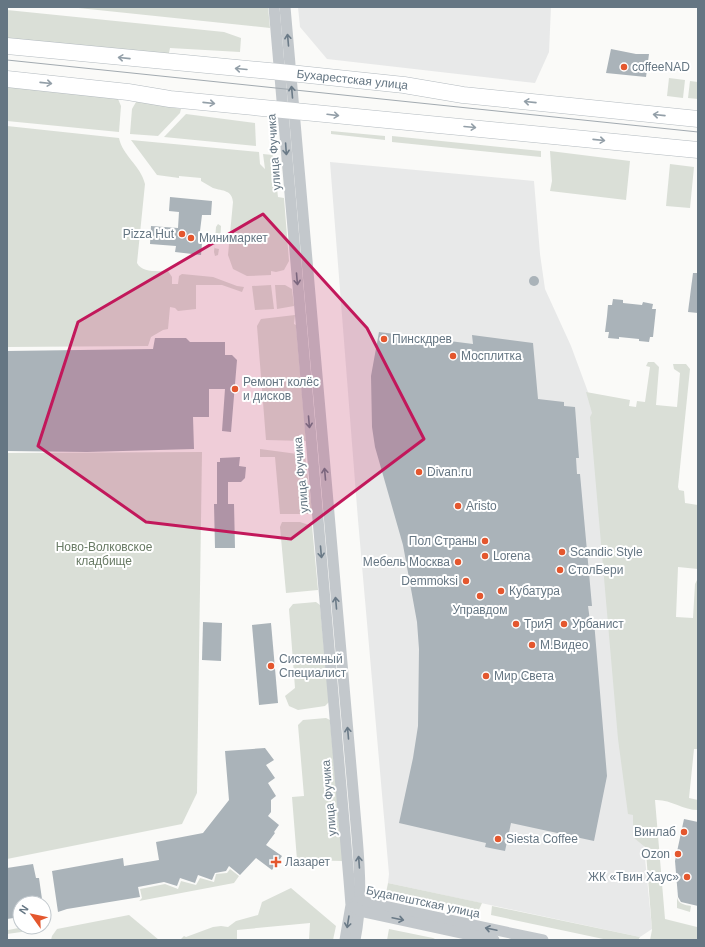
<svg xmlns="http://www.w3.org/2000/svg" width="705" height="947" viewBox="0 0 705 947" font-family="Arial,sans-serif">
<rect width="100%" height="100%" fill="#fafaf8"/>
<g fill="#e8e9e9">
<polygon points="298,7 551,7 549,52 535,83 327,59 300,27"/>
<polygon points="330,162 534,181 540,254 545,289 571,346 595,411 625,656 652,929 640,937 388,883 389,874 358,520"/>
</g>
<g fill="#dadfd7">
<polygon points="69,7 268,7 270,28"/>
<polygon points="7,10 224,32 241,38 240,52 170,48 169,53 149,53 7,38"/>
<polygon points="669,78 685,80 683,98 667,96"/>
<polygon points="690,81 698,82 698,99 688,98"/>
<polygon points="7,86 118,99 121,106 119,132 7,121"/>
<polygon points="136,102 140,102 181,109 180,113 158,136 130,134 132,109"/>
<polygon points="186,114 255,123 256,146 164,137"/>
<path d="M7,126L119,138C122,155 141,166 145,184L137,263C142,273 158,271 168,271L172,277V284H178L179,276L182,274L213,277L237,286L244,287L242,292L222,285H196V309L178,311L175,308L170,307L168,329L163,330L151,337L148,346L7,347Z"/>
<polygon points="331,131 385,136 385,140 331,134"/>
<polygon points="392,136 541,151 541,157 392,142"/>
<path d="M131,140L259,152L260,164L265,169L263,154L273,155L278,197L284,198L289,261L284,270L276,272L271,271V275L247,276L233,269L228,255L233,202C232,190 223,191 213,188C209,186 205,183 201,181V178L179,176V178L157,175Z"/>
<polygon points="550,151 630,161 626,200 550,191 552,181"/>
<polygon points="670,164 694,167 690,208 666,206"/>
<polygon points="218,224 221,226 220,244 215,244 214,248 219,249 218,255 215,256 214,252 216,227"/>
<polygon points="271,285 274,309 255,310 252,286"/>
<polygon points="275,285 285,285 292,289 294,306 277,309"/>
<polygon points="295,315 294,324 296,325 306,441 266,440 257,326 261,319"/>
<path d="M648,362H654L659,367L656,405L677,407L680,373L674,369L673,364H686L690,369L678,487L679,490L684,491L685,503L698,505V569L678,567L676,617L693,618L695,584L698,578V749H694L689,798L698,800V810C683,810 670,799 655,800L665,919L697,927L698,940H650L652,930L646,852L645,847L633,837V815L628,814L618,739L590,417L592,413L586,392L630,400L629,406L636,407L637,401L645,402L650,367L646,366Z"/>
<polygon points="260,449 305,455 312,509 309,514 280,514 275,457 260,457"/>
<polygon points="202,452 197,793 182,824 7,859 7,453"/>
<polygon points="282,522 300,522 312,526 318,590 286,593 280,527"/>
<polygon points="316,602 320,605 329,702 325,706 298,710 289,706 285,696 295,688 289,609 293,604"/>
<polygon points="326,718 330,720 343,861 297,860 292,797 304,796 298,725 303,720"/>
<polygon points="230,869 239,876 234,883 139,901 142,898 140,889 165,884 178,889 181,881 196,885 200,878 214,882 216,874 227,873"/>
<polygon points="388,883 482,903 478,912 386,893"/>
<polygon points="291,888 336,926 333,940 309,940 310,923 237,930 237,940 180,940 184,936 186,937 213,927 221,926 228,927 236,921 258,915 262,902"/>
<path d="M677,897C678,904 685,905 691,906L690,912L677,908Z"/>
<polygon points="492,906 640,937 638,940 608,940 491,915"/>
<polygon points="129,915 159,940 51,940 52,936 57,929"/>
<polygon points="44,924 49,925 43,929 7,934 8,930 24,927 44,927"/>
<polygon points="389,929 433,938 437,940 387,940"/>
</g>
<g fill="#aab3b9">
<polygon points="611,49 636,54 649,54 646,77 606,73"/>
<polygon points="170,197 212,201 211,215 202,215 200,231 203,232 201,255 175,252 176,246 150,244 151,226 178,228 179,212 169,211"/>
<polygon points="693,273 698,273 698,313 688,312"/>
<circle cx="534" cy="281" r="5"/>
<polygon points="613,299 623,300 623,303 642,305 643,302 653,304 652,309 656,309 653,337 650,337 649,342 639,341 639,339 619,337 619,339 608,338 609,332 605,332 607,316 608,305 612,305"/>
<polygon points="379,332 473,344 472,335 533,343 538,399 564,402 564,406 575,407 579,458 576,458 577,474 580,474 592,606 588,606 590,621 594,621 607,776 594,841 511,823 505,851 485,847 486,843 399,823 413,758 418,726 419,649 417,622 403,545 375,447 372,427 371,376"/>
<polygon points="155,338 186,338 190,342 225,342 225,355 232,355 237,360 231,432 222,431 225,389 209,389 209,417 193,417 194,449 87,452 8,451 7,351 153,349"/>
<polygon points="240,457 239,466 246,467 245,478 241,482 228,482 228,504 234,504 235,548 215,548 214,504 217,504 217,462 220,462 220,458"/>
<polygon points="203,622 222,623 221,661 202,660"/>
<polygon points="271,623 278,703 259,705 252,625"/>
<polygon points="265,748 274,760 266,765 275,778 268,783 276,796 271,800 271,812 268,816 279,825 274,832 275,833 266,845 282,856 280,859 282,861 276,868 274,867 272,870 256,858 240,875 229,866 226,871 215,873 212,880 198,875 195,883 180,878 177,886 164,882 138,887 140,897 67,909 58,912 52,871 123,858 124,866 159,860 156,842 203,833 229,800 225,751"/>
<polygon points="684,819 698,822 698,906 681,902 678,897 675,861"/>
<polygon points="33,864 36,878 39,878 42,899 39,899 40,903 20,903 20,917 7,919 7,868"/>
</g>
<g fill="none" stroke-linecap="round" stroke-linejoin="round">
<g stroke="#b3babf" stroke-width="17">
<g id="secondary">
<path id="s1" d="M7,46L290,73L404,85L463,95L698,119"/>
<polyline points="7,79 128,92 170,99 698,150"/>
</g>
</g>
<g stroke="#c3c8cc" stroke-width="11">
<polyline points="274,7 349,880 351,905 345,940"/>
<path d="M285,7L357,836C360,872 362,905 355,940"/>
<polyline points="355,903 360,901 543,940"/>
<polyline points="354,907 360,911 494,940"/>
</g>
<use href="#secondary" stroke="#fff" stroke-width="16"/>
<polyline stroke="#a2aab0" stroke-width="1" points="7,60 698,132"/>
</g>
<defs><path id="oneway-shaft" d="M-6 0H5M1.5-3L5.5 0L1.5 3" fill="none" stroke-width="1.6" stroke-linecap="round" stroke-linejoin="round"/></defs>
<g stroke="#6a7a87">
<use href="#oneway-shaft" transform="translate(288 40) rotate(-95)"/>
<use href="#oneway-shaft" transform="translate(292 92) rotate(-95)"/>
<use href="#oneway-shaft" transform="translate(286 149) rotate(86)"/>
<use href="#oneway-shaft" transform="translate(297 279) rotate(85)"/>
<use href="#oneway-shaft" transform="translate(309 422) rotate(85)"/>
<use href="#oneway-shaft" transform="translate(325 474) rotate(-95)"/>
<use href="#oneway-shaft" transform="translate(321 552) rotate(85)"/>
<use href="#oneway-shaft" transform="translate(336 603) rotate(-95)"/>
<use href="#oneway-shaft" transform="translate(348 733) rotate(-95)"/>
<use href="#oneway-shaft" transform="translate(359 862) rotate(-94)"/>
<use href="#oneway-shaft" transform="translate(398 919) rotate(12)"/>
<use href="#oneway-shaft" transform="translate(348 922) rotate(99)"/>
<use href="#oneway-shaft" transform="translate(491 929) rotate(-168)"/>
</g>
<g stroke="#939fa8">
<use href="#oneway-shaft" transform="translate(124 58) rotate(-174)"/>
<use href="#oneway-shaft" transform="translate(241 69) rotate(-175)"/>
<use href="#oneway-shaft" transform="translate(46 83) rotate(6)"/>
<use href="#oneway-shaft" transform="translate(530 102) rotate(-174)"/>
<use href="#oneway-shaft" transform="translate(209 103) rotate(6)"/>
<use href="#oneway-shaft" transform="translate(333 115) rotate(7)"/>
<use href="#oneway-shaft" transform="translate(659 115) rotate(-174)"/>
<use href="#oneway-shaft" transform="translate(470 127) rotate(5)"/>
<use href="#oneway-shaft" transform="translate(599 140) rotate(6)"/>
</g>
<path fill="#c2185b" fill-opacity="0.2" stroke="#c2185b" stroke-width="3" stroke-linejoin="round" d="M263,214L367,328L424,439L291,539L146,522L38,446L78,322Z"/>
<g fill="#e4572e" stroke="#fff" stroke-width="1.5">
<circle cx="624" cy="67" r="4"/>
<circle cx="182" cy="234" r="4"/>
<circle cx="191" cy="238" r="4"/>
<circle cx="384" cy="339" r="4"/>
<circle cx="453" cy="356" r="4"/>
<circle cx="235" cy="389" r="4"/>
<circle cx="419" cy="472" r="4"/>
<circle cx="458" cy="506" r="4"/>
<circle cx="485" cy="541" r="4"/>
<circle cx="562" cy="552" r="4"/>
<circle cx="485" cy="556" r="4"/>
<circle cx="458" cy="562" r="4"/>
<circle cx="560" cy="570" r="4"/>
<circle cx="466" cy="581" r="4"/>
<circle cx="501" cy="591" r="4"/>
<circle cx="480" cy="596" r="4"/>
<circle cx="516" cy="624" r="4"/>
<circle cx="564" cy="624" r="4"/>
<circle cx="532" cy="645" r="4"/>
<circle cx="271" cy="666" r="4"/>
<circle cx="486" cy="676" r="4"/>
<circle cx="684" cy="832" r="4"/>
<circle cx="498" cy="839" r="4"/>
<circle cx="678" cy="854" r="4"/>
<path d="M274 856h4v4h4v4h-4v4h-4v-4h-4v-4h4z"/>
<circle cx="687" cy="877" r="4"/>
</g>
<g text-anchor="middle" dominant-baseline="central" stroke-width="4" stroke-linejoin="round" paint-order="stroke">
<g font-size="12" fill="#657683" stroke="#fff" text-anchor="start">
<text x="632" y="67">coffeeNAD</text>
<text x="174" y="234" text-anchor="end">Pizza Hut</text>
<text x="199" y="238">Минимаркет</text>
<text x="392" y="339">Пинскдрев</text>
<text x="461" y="356">Мосплитка</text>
<text x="243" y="382">Ремонт колёс<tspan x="243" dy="14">и дисков</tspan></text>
<text x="427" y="472">Divan.ru</text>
<text x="466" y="506">Aristo</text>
<text x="477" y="541" text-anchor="end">Пол Страны</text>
<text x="570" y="552">Scandic Style</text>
<text x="493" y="556">Lorena</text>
<text x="450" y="562" text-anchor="end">Мебель Москва</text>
<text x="568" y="570">СтолБери</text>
<text x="458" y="581" text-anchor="end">Demmoksi</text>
<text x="509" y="591">Кубатура</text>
<text x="480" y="610" text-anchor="middle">Управдом</text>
<text x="524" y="624">ТриЯ</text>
<text x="572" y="624">Урбанист</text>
<text x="540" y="645">М.Видео</text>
<text x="279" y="659">Системный<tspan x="279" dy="14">Специалист</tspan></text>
<text x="494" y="676">Мир Света</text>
<text x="676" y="832" text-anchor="end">Винлаб</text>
<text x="506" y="839">Siesta Coffee</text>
<text x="670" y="854" text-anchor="end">Ozon</text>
<text x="285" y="862">Лазарет</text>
<text x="679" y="877" text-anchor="end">ЖК «Твин Хаус»</text>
</g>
<g font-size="12" fill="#657683" stroke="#fff">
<text stroke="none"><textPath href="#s1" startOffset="347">Бухарестская улица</textPath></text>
<text transform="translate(274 152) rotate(-94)">улица Фучика</text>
<text transform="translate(301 475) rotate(-95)">улица Фучика</text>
<text transform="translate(329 798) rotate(-95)">улица Фучика</text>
<text transform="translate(423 902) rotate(12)">Будапештская улица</text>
</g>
<g font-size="12" fill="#687a64" stroke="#fff">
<text x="104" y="547">Ново-Волковское<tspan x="104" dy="14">кладбище</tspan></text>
</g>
</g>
<rect width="705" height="947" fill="none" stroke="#657683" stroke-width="16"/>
<g transform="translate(32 915) rotate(303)"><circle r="19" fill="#ffffff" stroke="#c1c8cd"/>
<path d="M0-3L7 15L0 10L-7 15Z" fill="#e4572e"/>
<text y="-6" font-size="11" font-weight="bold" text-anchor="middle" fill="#657683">N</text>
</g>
</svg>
